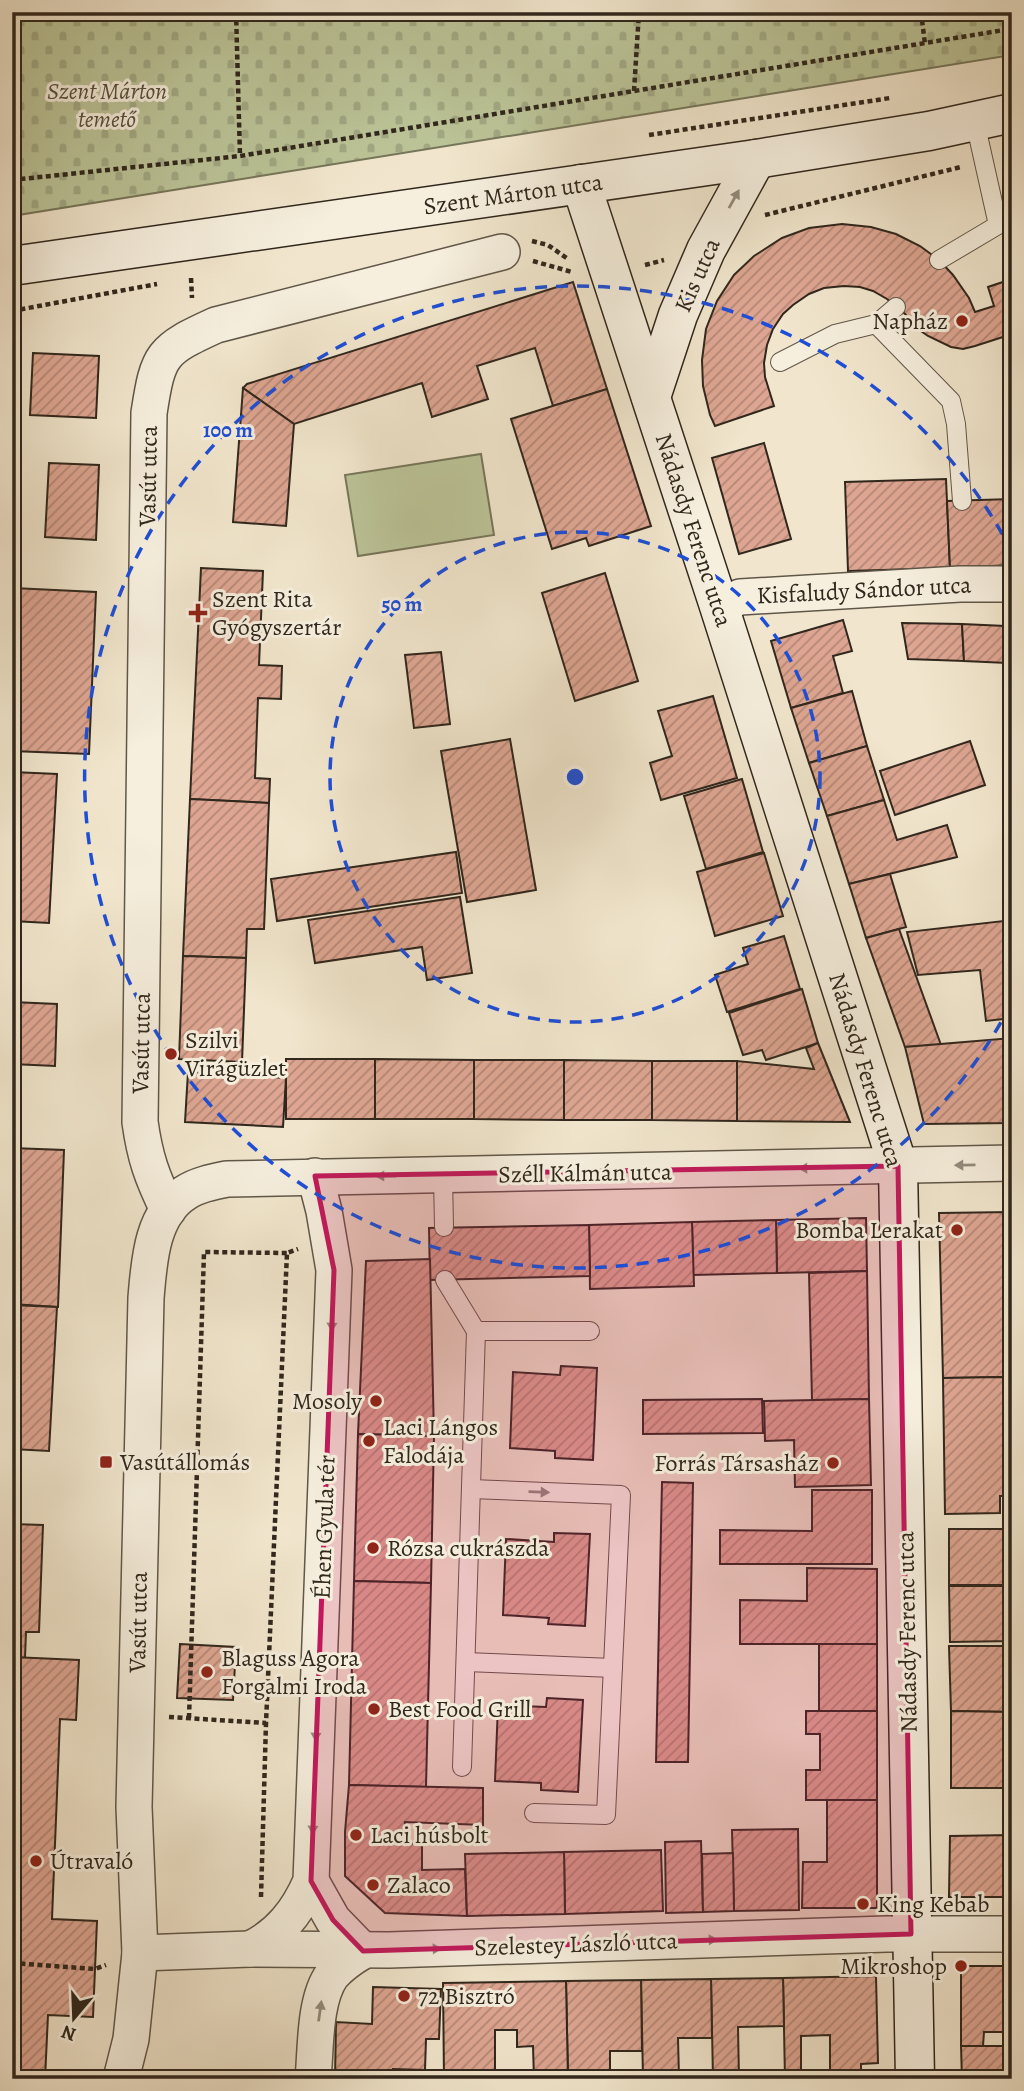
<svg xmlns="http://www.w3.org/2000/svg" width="1024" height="2091" viewBox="0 0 1024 2091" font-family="Alegreya,serif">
<defs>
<pattern id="cemetery-stones" width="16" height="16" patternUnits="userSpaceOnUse" patternTransform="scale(1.75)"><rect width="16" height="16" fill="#bbc498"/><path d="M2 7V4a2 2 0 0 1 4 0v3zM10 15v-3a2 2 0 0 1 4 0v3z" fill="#a1a883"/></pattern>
<pattern id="building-hatch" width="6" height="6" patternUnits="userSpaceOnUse" patternTransform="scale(1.75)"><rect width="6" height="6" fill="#dea692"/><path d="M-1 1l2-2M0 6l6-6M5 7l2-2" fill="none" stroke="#b48777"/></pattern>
</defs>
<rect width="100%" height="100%" fill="#f1e6cd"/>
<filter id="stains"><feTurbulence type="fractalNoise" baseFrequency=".00286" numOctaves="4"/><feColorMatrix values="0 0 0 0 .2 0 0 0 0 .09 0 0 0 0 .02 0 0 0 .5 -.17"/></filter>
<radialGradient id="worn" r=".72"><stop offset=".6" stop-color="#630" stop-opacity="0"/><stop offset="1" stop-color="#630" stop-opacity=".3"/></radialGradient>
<polygon fill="url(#cemetery-stones)" stroke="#76765a" stroke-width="2" points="12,12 1012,12 1012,55 12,216"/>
<polygon fill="#bbc498" stroke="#76765a" stroke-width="2" points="481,454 494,535 358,556 345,475"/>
<g fill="url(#building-hatch)" stroke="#30271d" stroke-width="2">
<polygon points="842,224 871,227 896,234 920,246 939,260 953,275 969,298 975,312 994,306 988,287 1012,279 1012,347 1006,336 975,346 963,349 951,347 928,336 918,329 905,314 887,299 873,291 860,287 844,286 824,288 809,294 793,305 783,314 773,329 767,345 764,363 765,377 774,406 715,426 710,415 703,386 702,360 706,329 717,301 734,275 754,256 782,238 809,228"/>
<polygon points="573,282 607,389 553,406 535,348 477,366 488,399 432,417 422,383 294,424 243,388 247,384"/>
<polygon points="33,353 99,356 96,418 30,415"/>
<polygon points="243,388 294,424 286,526 233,522"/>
<polygon points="607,389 651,526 589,546 586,538 552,549 511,419"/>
<polygon points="764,443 791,539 739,554 712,458"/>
<polygon points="49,463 99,465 96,540 45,537"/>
<polygon points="946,479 950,568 848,571 845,482"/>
<polygon points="1012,499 1012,565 950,568 947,501"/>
<polygon points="201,568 263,571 259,665 282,666 281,699 258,698 255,778 270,779 269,803 190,799"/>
<polygon points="605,573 638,681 575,701 542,593"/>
<polygon points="13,588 96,592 89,754 12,751"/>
<polygon points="843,620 852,651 833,656 843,693 791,708 771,641"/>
<polygon points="902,623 962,624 964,661 908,659"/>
<polygon points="962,624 1005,626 1007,663 964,661"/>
<polygon points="1005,626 1012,626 1012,663 1007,663"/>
<polygon points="441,652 450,724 414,728 405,655"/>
<polygon points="852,691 867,746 809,763 791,708"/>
<polygon points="713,696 737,778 661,800 650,763 672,756 658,711"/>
<polygon points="510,739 536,890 467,902 441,751"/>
<polygon points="970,741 985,785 895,815 880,771"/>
<polygon points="867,746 884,800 827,816 809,763"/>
<polygon points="12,772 57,774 49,923 12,921"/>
<polygon points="742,779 763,852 706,869 684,796"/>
<polygon points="190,799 269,803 264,929 247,929 246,958 183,956"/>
<polygon points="884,800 897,840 947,825 957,857 849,884 827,816"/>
<polygon points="456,852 462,893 277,921 271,879"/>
<polygon points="764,853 783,916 715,936 697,872"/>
<polygon points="890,874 906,927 866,938 849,884"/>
<polygon points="460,897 472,973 427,980 422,947 315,963 308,920"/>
<polygon points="1012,920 1012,1018 986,1021 980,970 918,975 907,932"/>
<polygon points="899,929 941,1045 905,1047 866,938"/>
<polygon points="784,936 800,989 727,1012 715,975 748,964 743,948"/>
<polygon points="183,956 246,958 242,1062 179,1059"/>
<polygon points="802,989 818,1043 766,1060 762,1050 743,1055 729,1013"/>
<polygon points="12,1002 57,1004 55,1066 12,1064"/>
<polygon points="1012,1038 1012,1123 924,1124 905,1047"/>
<polygon points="818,1043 850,1122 737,1121 737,1061 814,1069 806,1048"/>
<rect x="286" y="1059" width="89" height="60"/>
<polygon points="375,1059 474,1060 474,1119 375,1119"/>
<polygon points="474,1060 564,1060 564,1120 474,1119"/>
<polygon points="564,1060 652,1061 652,1120 564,1120"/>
<polygon points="652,1061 737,1061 737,1121 652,1120"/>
<polygon points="188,1072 286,1078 283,1127 185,1122"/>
<polygon points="12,1148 64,1150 58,1307 12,1304"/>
<polygon points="1012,1212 1012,1377 943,1378 939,1213"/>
<polygon points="866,1218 867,1271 777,1273 776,1220"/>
<polygon points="776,1220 777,1273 693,1275 692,1222"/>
<polygon points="692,1222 694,1286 590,1289 589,1225"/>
<polygon points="589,1225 590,1276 430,1280 429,1228"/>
<polygon points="430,1259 434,1436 358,1434 366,1261"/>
<polygon points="867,1271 869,1399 812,1400 809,1273"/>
<polygon points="12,1305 57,1307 49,1451 12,1449"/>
<polygon points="561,1366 597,1368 593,1460 555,1458 555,1451 510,1448 513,1372 560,1375"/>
<polygon points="1003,1377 1005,1475 1012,1475 1012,1496 1000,1496 1000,1513 945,1514 943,1378"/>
<polygon points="762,1399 763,1433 643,1434 643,1400"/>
<polygon points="869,1399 871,1485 795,1487 794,1440 765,1441 764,1401"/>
<polygon points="358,1434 434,1436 431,1583 354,1581"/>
<polygon points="662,1482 693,1483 688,1762 656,1762"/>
<polygon points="812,1490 872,1490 872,1564 720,1564 720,1530 812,1531"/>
<polygon points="12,1524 43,1525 39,1632 26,1632 25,1658 12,1657"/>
<polygon points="949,1529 1005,1529 1005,1550 1012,1550 1012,1585 949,1585"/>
<polygon points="554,1533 590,1534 585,1626 548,1624 549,1618 503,1615 506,1539 554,1542"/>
<polygon points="807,1568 877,1569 877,1644 740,1644 740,1600 807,1601"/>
<polygon points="354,1581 431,1583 426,1787 349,1785"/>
<polygon points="949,1586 1005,1586 1005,1606 1012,1606 1012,1641 950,1642"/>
<polygon points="180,1644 236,1647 233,1700 177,1698"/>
<rect x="819" y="1644" width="58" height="67"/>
<polygon points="949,1646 1012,1646 1012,1712 951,1711"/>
<polygon points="12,1657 79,1660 76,1720 60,1719 52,1919 97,1921 93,2017 48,2015 45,2079 12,2079"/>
<polygon points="547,1698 583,1700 578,1792 541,1790 541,1783 495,1781 498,1705 546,1707"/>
<polygon points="806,1711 877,1711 877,1800 806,1800 806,1770 820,1770 820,1734 806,1734"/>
<polygon points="951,1711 1012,1712 1012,1788 951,1788"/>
<polygon points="349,1785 483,1788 483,1825 405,1822 405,1843 422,1844 422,1870 465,1869 467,1916 385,1913 345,1876 345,1832"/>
<polygon points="827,1800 877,1800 877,1908 802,1908 803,1862 827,1862"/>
<polygon points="798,1829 799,1910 734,1911 732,1830"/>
<polygon points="1012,1835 1012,1897 949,1897 950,1836"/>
<polygon points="701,1841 703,1912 666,1913 665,1842"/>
<polygon points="661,1850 663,1911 565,1914 564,1852"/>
<polygon points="564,1852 565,1914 467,1916 465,1854"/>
<polygon points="733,1853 734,1911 703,1912 702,1854"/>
<polygon points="961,1966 1012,1966 1012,2032 984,2032 983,2046 961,2046"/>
<polygon points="876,1976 878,2063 861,2064 861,2079 830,2079 830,2035 801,2036 801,2079 785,2079 783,1978"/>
<polygon points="783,1978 784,2026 738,2027 739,2079 713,2079 711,1979"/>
<polygon points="711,1979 712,2038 678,2038 679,2077 643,2078 641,1980"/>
<polygon points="641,1980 642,2051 610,2051 610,2079 568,2079 566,1981"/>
<polygon points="566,1981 568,2079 534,2079 533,2046 517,2047 517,2030 495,2030 495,2079 444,2079 443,1983"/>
<polygon points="373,1987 441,1989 439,2039 426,2039 425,2070 393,2069 393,2079 335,2079 336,2022 372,2024"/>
<polygon points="961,2046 1012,2046 1012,2079 962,2079"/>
</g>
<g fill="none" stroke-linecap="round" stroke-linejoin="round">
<g stroke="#605749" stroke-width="20">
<g id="lane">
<polyline points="939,260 998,225 975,122"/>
<polyline points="876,324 951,401 956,424 962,501"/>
<polyline points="780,362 835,334 876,324 896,307"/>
<polyline points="443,1176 444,1227"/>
<polyline points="445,1280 476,1331 462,1767"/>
<polyline points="476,1331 590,1331"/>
<polyline points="471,1489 621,1495 606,1815 534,1813"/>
<polyline points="466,1662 613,1668"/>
</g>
</g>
<g stroke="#605749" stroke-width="38">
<g id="street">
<polyline points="719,606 740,597 960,584 1012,584"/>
<path d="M168,1210C152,1177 145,1158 140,1122L149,413C158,354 161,350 216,325L502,252"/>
<polyline points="311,1881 333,1920 363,1951"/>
<path d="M250,1949C280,1935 298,1911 311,1881L334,1270L324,1211L315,1176"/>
<polyline points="140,1953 250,1949 389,1950 887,1934 1012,1934"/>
<path d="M121,2079L131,2039L140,1953L134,1807L146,1298C149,1263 151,1215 185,1193C197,1185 212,1182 227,1179L1012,1163"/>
<path d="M313,2079C316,2048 314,2000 332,1975C341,1965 351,1958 363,1951"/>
</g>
</g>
<g stroke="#30271d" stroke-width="41">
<g id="secondary">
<polyline points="581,184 719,606 898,1166 915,2079"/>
<polyline points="12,266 756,159 929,131 1012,113"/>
<polyline points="651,397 678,315 706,250 756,159"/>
</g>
</g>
<g stroke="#30271d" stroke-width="4.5" stroke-dasharray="5 3.5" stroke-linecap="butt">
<polyline points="236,12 240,156"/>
<polyline points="921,12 925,44"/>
<polyline points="634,91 639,12"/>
<polyline points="649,135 890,98"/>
<polyline points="12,180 240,156 1010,29"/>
<polyline points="765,215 961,167"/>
<polyline points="532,241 548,245 568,259"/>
<polyline points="533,261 572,272"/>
<polyline points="645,265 664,260"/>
<polyline points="191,278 192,298"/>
<polyline points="12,311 157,284"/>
<polyline points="169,1717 266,1723 287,1253 298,1249"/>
<polyline points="189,1718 204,1252 287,1253"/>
<polyline points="261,1897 266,1723"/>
<polyline points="12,1963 95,1969 106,1965"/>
</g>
<use href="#lane" stroke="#f6efde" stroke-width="18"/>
<use href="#street" stroke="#f6efde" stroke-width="35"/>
<use href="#secondary" stroke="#f6efde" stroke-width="38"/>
</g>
<defs><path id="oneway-solid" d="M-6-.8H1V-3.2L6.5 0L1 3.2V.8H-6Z" transform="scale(1.75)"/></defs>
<g fill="#938b7e">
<use href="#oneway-solid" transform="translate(734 199) rotate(-61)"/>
<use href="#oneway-solid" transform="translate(965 1165) rotate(179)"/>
<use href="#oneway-solid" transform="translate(809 1168) rotate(179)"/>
<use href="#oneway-solid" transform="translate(386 1176) rotate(-180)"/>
<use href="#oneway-solid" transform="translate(332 1321) rotate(92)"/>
<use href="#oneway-solid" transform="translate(539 1492) rotate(2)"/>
<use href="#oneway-solid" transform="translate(316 1731) rotate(92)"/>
<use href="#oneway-solid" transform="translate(313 1824) rotate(92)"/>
<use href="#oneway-solid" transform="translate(707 1940) rotate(-2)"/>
<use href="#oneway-solid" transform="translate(431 1949) rotate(-2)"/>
<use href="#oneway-solid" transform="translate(320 2011) rotate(-82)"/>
</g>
<path fill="#c2185b" fill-opacity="0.2" stroke="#c2185b" stroke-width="5" stroke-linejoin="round" d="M898,1166L911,1934L363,1951L333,1920L311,1881L334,1270L315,1176Z"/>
<g fill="none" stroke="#1d4ed8" stroke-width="3.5" stroke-dasharray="12 9">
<circle cx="575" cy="777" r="245"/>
<path d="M1011 1004A491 491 0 1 1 1011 550"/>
</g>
<g fill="#8f2418" stroke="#f6efde" stroke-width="2.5">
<circle cx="962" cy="321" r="7"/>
<path d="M194.5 602.5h7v7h7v7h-7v7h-7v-7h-7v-7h7z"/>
<circle cx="171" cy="1054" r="7"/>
<circle cx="957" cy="1230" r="7"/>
<circle cx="376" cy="1401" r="7"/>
<circle cx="369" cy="1441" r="7"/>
<rect x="99" y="1455" width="14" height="14" rx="3.5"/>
<circle cx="833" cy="1463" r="7"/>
<circle cx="373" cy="1548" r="7"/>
<circle cx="207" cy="1672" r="7"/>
<circle cx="374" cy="1709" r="7"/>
<circle cx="356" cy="1835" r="7"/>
<circle cx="36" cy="1861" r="7"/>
<circle cx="373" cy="1885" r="7"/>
<circle cx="863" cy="1904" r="7"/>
<circle cx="961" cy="1966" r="7"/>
<circle cx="404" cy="1996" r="7"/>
</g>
<g text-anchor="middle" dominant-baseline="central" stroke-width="6" stroke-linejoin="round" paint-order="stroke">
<g font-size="24" font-style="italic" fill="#534e3c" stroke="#f6efde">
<text x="107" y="91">Szent Márton<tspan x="107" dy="28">temető</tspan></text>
</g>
<g font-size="24" fill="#30271d" stroke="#f6efde">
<text transform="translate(513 194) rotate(-8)">Szent Márton utca</text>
<text transform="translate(697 275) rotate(-66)">Kis utca</text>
<text transform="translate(148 476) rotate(-89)">Vasút utca</text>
<text transform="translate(694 530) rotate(72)">Nádasdy Ferenc utca</text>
<text transform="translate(864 590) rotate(-3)">Kisfaludy Sándor utca</text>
<text transform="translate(141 1043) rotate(-89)">Vasút utca</text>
<text transform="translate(866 1070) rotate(73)">Nádasdy Ferenc utca</text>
<text transform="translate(585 1173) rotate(-1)">Széll Kálmán utca</text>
<text transform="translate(324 1527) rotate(-88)">Éhen Gyula tér</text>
<text transform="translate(138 1622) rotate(-89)">Vasút utca</text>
<text transform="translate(907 1632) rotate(-91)">Nádasdy Ferenc utca</text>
<text transform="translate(576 1944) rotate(-2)">Szelestey László utca</text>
</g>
<g font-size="24" fill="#30271d" stroke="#f6efde" text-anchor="start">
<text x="948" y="321" text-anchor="end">Napház</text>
<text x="212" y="599">Szent Rita<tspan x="212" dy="28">Gyógyszertár</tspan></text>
<text x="185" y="1040">Szilvi<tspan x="185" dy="28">Virágüzlet</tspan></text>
<text x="943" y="1230" text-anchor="end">Bomba Lerakat</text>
<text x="362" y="1401" text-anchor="end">Mosoly</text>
<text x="383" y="1427">Laci Lángos<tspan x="383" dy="28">Falodája</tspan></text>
<text x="120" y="1462">Vasútállomás</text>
<text x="819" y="1463" text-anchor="end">Forrás Társasház</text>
<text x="387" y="1548">Rózsa cukrászda</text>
<text x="221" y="1658">Blaguss Agora<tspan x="221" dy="28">Forgalmi Iroda</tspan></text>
<text x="388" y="1709">Best Food Grill</text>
<text x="370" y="1835">Laci húsbolt</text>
<text x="50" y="1861">Útravaló</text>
<text x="387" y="1885">Zalaco</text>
<text x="877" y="1904">King Kebab</text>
<text x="947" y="1966" text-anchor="end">Mikroshop</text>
<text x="418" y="1996">72 Bisztró</text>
</g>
</g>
<circle cx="575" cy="777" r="10" fill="#1d4ed8" stroke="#f6efde" stroke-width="3.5"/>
<g font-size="21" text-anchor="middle" font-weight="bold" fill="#1d4ed8" stroke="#f6efde" stroke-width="6" stroke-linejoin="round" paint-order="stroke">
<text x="228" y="437">100 m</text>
<text x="402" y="611">50 m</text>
</g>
<rect width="1024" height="2091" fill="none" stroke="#f1e6cd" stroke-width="42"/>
<rect x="14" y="14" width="996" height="2063" fill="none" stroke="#30271d" stroke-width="3.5"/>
<rect x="21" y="21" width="982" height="2049" fill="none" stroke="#30271d" stroke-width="2"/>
<g transform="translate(74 2018) rotate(199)" stroke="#f6efde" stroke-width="5" paint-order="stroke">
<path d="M0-5L12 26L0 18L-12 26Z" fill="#30271d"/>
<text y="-10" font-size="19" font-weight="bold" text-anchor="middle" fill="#30271d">N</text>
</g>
<rect width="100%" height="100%" filter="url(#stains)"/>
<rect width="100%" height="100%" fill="url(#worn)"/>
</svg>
